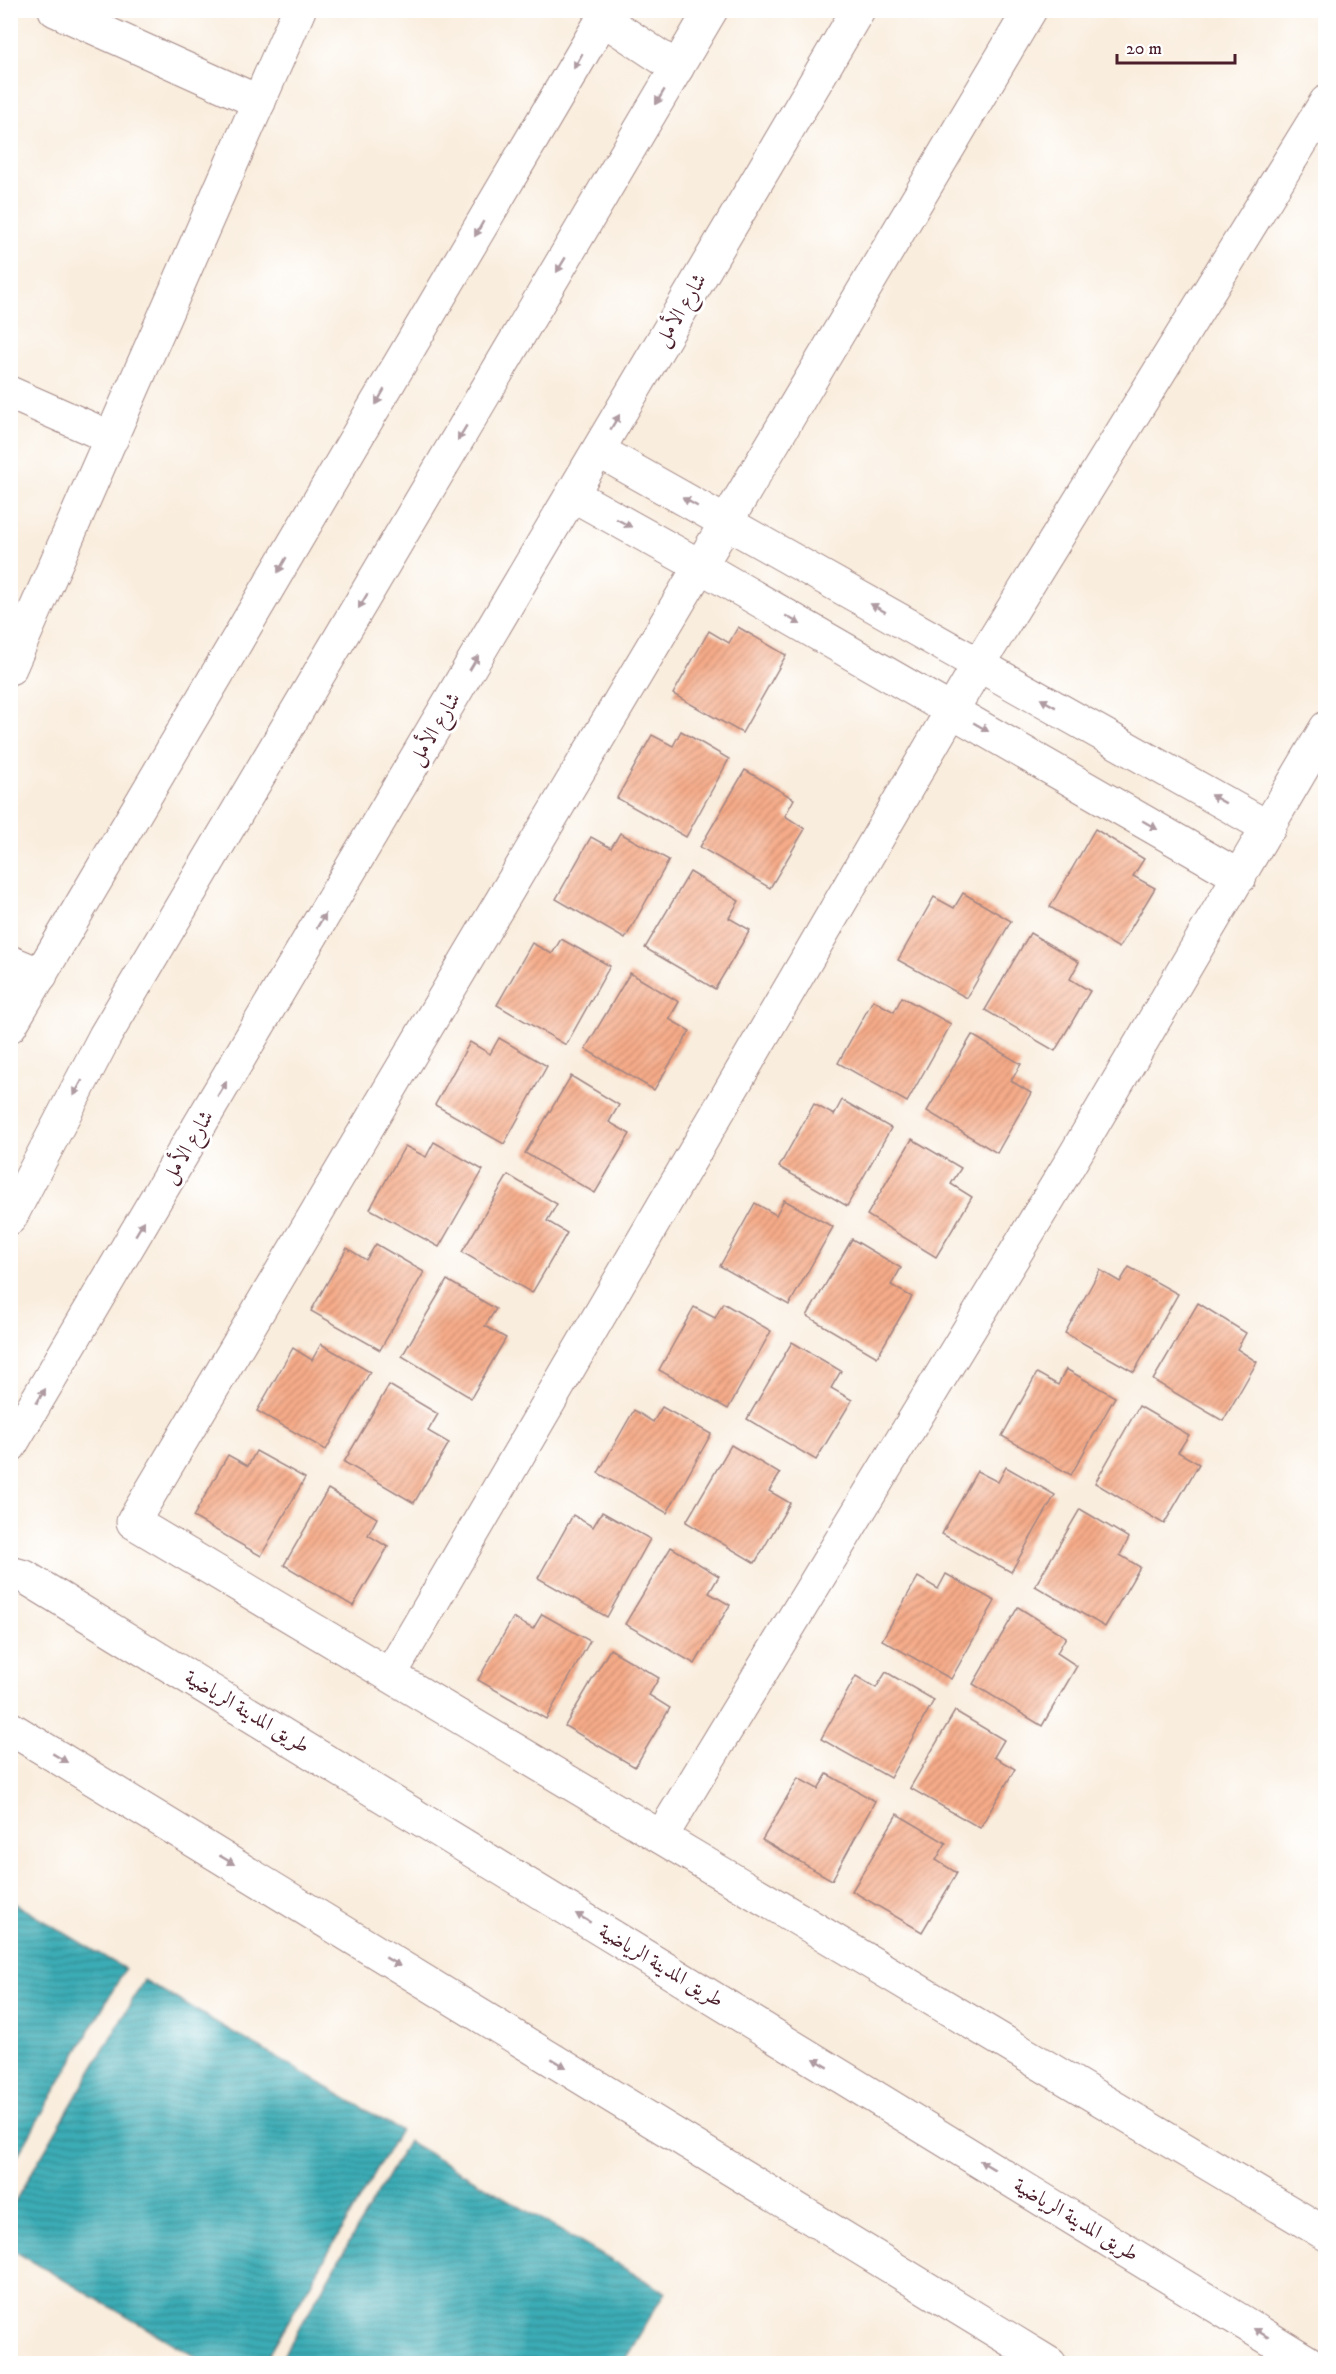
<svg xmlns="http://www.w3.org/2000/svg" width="1336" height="2374" viewBox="0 0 1336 2374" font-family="'IM FELL DW Pica',Amiri,serif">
<defs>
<pattern id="water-rules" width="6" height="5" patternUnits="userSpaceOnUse" patternTransform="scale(1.5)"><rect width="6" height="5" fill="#3aacb5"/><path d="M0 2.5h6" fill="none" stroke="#338b93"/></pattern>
<pattern id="building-hatch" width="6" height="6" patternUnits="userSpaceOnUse" patternTransform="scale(1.5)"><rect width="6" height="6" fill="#f6ac89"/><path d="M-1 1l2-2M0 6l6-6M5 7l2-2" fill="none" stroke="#c98b70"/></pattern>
</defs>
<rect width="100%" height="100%" fill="#fff"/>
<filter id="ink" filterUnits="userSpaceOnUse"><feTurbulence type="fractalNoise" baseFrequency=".0167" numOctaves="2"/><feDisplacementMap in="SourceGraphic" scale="12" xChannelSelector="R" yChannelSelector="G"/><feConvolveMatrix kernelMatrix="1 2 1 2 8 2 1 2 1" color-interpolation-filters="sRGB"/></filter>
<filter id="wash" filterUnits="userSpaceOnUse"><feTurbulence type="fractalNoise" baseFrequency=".008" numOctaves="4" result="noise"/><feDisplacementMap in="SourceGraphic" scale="24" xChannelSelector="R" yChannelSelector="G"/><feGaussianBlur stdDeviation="1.35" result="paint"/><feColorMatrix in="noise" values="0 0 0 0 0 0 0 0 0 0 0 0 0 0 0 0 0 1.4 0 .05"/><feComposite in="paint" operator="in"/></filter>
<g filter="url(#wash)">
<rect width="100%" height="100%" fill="#f9eddd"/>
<g fill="url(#water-rules)" stroke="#426670" stroke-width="1.5">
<polygon points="11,1901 125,1969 11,2167"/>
<polygon points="144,1980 400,2130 264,2363 206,2363 11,2249 11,2208"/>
<polygon points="408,2141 665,2292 623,2363 279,2363"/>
</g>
<g id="blocks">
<g fill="url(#building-hatch)">
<polygon points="738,627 786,655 742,733 673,694 709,631 729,643"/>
<polygon points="681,731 729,759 686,837 617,798 652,735 673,746"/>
<polygon points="745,770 794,799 785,816 805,829 770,888 700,847"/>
<polygon points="1095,829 1144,859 1133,876 1155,888 1119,948 1050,907"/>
<polygon points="620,833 669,860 625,939 556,899 591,837 611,848"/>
<polygon points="690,872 739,901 729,918 750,930 715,989 645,948"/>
<polygon points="963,893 1011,921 967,998 898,960 934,897 954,908"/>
<polygon points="1030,933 1079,962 1070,979 1090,991 1055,1051 985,1010"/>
<polygon points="561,939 610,966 566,1045 497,1005 532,943 552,954"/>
<polygon points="630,973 679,1002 669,1019 690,1031 654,1090 585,1049"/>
<polygon points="902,997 951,1024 907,1102 838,1063 873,1000 894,1012"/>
<polygon points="972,1035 1021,1064 1011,1081 1031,1093 997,1153 927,1111"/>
<polygon points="499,1038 547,1066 504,1144 435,1105 470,1042 490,1054"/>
<polygon points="571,1076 619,1105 609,1122 630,1134 595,1193 525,1153"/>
<polygon points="842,1100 891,1128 847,1206 779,1167 814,1104 834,1115"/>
<polygon points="912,1139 961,1168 951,1184 972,1197 936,1257 867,1215"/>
<polygon points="434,1142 483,1170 439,1247 370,1209 405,1146 426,1157"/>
<polygon points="508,1175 557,1204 547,1221 567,1233 532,1293 462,1252"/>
<polygon points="784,1200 833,1227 789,1305 720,1266 755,1203 776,1215"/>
<polygon points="852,1239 901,1268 891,1285 912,1297 877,1357 807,1316"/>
<polygon points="376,1244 424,1272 380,1350 311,1311 347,1248 366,1260"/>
<polygon points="1129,1267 1178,1294 1134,1372 1065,1333 1100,1270 1120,1282"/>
<polygon points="447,1280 496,1309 485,1326 506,1338 471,1398 402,1356"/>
<polygon points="723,1303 771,1331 728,1409 659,1370 694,1307 715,1318"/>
<polygon points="1198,1303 1246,1333 1237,1349 1257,1362 1223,1421 1153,1380"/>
<polygon points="792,1342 841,1371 831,1388 852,1400 816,1460 747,1419"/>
<polygon points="321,1344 370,1372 326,1450 257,1411 293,1348 312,1360"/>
<polygon points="1066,1369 1115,1397 1071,1475 1002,1436 1037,1373 1058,1385"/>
<polygon points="389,1385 438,1414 428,1431 449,1443 414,1503 344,1462"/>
<polygon points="1139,1406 1189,1435 1178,1452 1199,1464 1164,1524 1095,1483"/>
<polygon points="662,1407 711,1434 667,1513 598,1473 634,1410 653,1422"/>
<polygon points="731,1445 780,1474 769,1491 790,1503 755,1563 686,1522"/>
<polygon points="256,1451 305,1478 261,1556 193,1517 228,1455 248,1466"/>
<polygon points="1006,1467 1055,1495 1011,1572 942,1534 977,1471 998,1482"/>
<polygon points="328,1489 377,1518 368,1535 388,1547 353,1606 284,1565"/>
<polygon points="1080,1509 1129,1538 1120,1555 1140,1567 1105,1627 1035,1586"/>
<polygon points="602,1512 650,1539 607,1617 538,1578 573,1515 593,1527"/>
<polygon points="671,1547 719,1576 709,1593 730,1605 695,1664 625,1624"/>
<polygon points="946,1574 995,1601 951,1679 882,1640 918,1577 938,1589"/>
<polygon points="1018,1607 1066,1637 1057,1653 1077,1666 1042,1726 973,1684"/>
<polygon points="542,1614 590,1641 546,1719 478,1680 513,1618 533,1629"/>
<polygon points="610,1649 659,1678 649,1695 670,1708 635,1767 565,1726"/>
<polygon points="886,1672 934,1700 890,1778 821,1739 856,1676 876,1688"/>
<polygon points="955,1711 1004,1740 994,1757 1015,1769 980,1828 910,1788"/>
<polygon points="827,1774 875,1801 832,1880 762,1840 798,1778 818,1789"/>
<polygon points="897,1814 946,1843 936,1860 957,1873 922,1932 852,1891"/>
</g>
</g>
</g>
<g filter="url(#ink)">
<use href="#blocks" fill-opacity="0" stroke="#a28684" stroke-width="1.5"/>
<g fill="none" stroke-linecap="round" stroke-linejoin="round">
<g stroke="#a28684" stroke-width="35">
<g id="minor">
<polyline points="55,10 259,102"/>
<polyline points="1030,10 133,1522 1326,2234"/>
<polyline points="10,393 112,438"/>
<polyline points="599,451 1269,828"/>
<polyline points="573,495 700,566 1240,877"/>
<polyline points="10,668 299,10"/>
<polyline points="10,962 41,975"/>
<polyline points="390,1675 979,664 1326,102"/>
<polyline points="661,1837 1069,1165 1326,728"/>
</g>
</g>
<g stroke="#a28684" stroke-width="35">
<g id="tertiary">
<polyline points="10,1026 608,10"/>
<polyline points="10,1573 25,1577 1311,2364"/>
<polyline points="10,1728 1050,2364"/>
</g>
</g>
<g stroke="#a28684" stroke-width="35">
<g id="primary">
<polyline points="603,19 677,68"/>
<polyline points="10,1218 105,1036 711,10"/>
<polyline points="10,1446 858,10"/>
</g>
</g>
<use href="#minor" stroke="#fff" stroke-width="33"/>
<use href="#tertiary" stroke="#fff" stroke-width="33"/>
<use href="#primary" stroke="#fff" stroke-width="33"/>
</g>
<defs><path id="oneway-solid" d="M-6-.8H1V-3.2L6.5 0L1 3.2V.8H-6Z" transform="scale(1.5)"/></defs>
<g fill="#ae9aa0">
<use href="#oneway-solid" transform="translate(578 61) rotate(120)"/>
<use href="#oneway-solid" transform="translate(660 97) rotate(121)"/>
<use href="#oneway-solid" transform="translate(479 229) rotate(120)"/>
<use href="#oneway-solid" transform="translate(561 265) rotate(121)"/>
<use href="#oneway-solid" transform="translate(380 397) rotate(120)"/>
<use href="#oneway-solid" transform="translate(615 422) rotate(-59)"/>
<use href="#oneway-solid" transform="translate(462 433) rotate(121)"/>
<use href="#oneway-solid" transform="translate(690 502) rotate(-150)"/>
<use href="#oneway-solid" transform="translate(624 523) rotate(28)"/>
<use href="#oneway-solid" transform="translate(282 565) rotate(120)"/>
<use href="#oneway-solid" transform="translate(363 601) rotate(121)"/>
<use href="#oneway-solid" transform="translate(878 608) rotate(-151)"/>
<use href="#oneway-solid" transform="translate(793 620) rotate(30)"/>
<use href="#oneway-solid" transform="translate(474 663) rotate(-59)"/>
<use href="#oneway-solid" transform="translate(1048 703) rotate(-151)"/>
<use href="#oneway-solid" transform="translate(981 727) rotate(30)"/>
<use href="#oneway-solid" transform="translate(1218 799) rotate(-151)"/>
<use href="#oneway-solid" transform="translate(1150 825) rotate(30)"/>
<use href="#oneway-solid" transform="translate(321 921) rotate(-59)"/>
<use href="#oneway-solid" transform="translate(78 1088) rotate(118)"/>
<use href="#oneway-solid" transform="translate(222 1089) rotate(-59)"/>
<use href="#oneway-solid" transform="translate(140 1228) rotate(-59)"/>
<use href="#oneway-solid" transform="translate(41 1396) rotate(-59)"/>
<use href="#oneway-solid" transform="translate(60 1758) rotate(31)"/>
<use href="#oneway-solid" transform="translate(227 1860) rotate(31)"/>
<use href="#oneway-solid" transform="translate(583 1918) rotate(-149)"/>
<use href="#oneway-solid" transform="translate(393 1962) rotate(31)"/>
<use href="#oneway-solid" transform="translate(559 2063) rotate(31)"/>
<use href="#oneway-solid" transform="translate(821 2063) rotate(-149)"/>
<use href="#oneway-solid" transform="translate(987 2165) rotate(-149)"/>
<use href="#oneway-solid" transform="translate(1261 2333) rotate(-149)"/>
</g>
</g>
<g text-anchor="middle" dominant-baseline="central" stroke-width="6" stroke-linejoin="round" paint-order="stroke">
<g font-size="21" fill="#4a1f2b" stroke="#fff">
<text transform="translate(681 310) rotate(-59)">شارع الأمل</text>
<text transform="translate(435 729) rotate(-59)">شارع الأمل</text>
<text transform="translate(188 1147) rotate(-59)">شارع الأمل</text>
<text transform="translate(247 1712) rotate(31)">طريق المدينة الرياضية</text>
<text transform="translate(661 1966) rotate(31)">طريق المدينة الرياضية</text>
<text transform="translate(1076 2220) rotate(31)">طريق المدينة الرياضية</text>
</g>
</g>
<rect width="1336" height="2374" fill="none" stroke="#fff" stroke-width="36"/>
<path d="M1117 54v9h118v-9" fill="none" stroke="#4a1f2b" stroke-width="3"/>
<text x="1126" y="54" font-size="18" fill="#4a1f2b" stroke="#ffffff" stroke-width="4.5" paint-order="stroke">20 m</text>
</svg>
